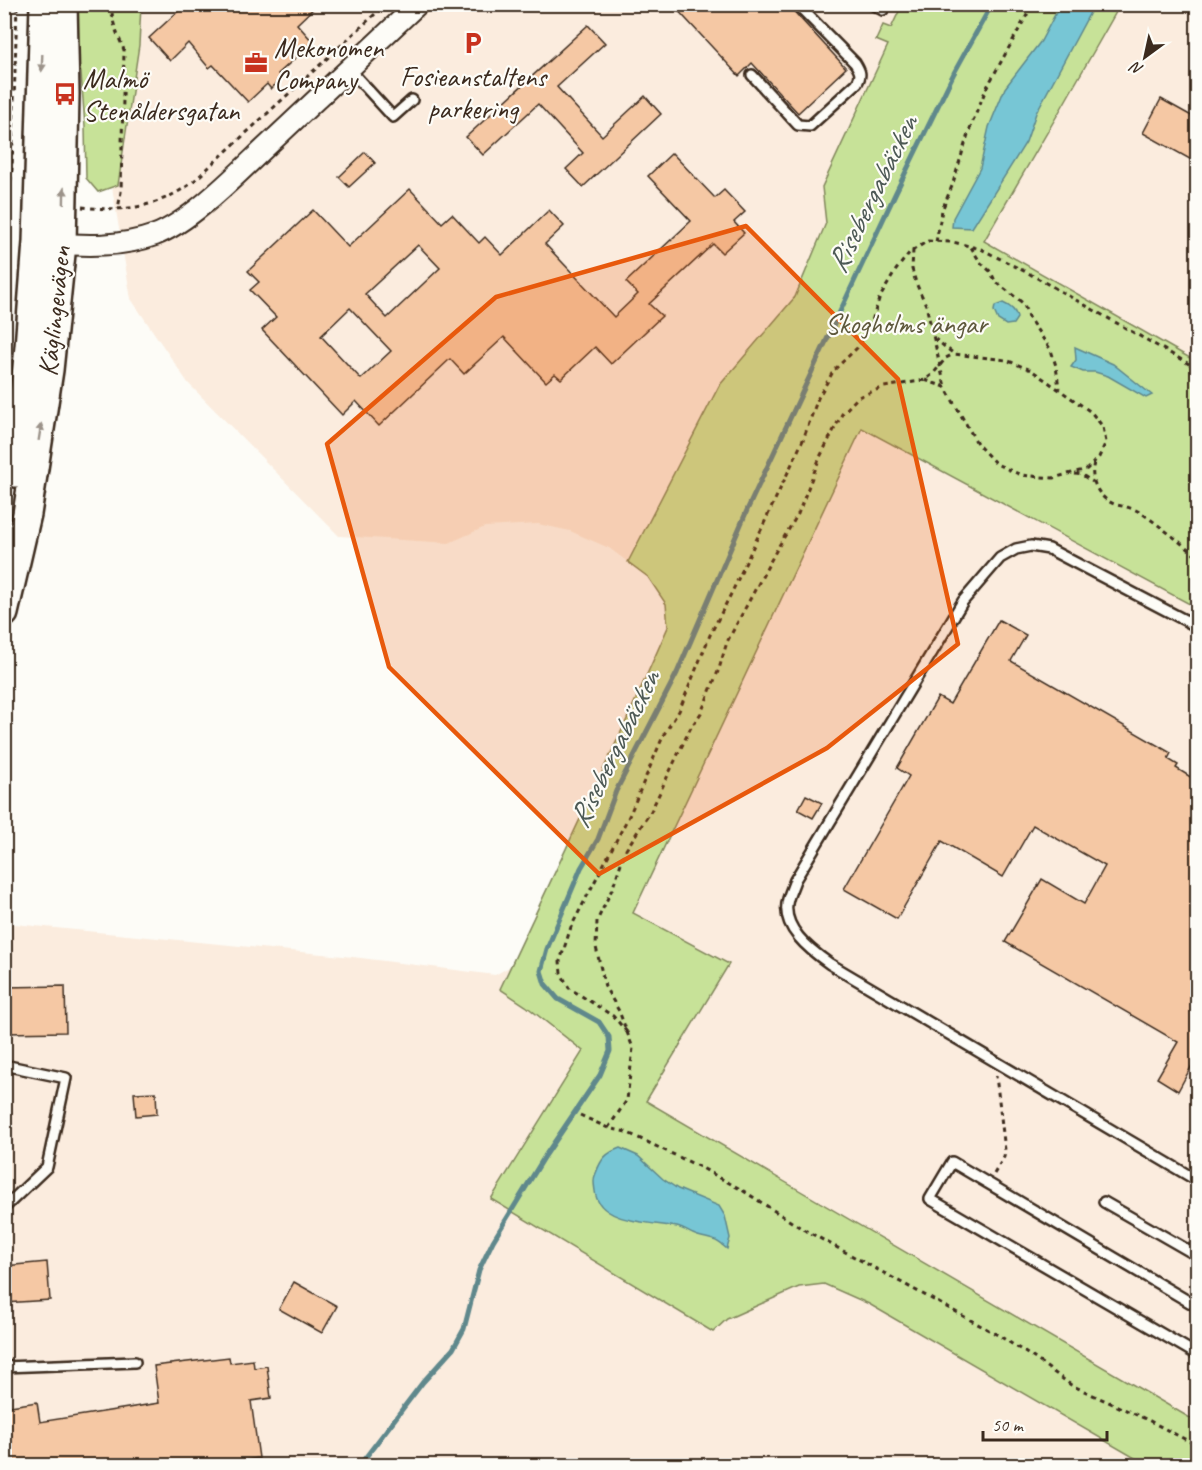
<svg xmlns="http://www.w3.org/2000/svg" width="1202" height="1470" viewBox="0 0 1202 1470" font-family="Caveat,sans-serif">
<rect width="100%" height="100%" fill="#fdfcf7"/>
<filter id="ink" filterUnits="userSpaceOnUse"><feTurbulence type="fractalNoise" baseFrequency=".0167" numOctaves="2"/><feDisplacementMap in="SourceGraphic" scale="12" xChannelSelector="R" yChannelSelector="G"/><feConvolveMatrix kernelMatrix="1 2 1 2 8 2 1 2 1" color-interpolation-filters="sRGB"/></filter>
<g filter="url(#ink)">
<polygon fill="#fbecde" points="91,5 1197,5 1197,1465 5,1465 4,923 353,957 495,975 509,967 520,949 668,627 666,604 648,577 609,548 570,531 538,524 485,527 449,543 339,536 188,383 131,299 94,81"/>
<g fill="#c7e298" stroke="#81865b" stroke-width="1.5">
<polygon points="73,5 141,5 139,45 118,185 98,192 86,178 85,127 81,73 75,50"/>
<polygon points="902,5 1120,5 1062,107 984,241 1197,362 1197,608 862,428 633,913 729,964 646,1101 1197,1422 1197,1465 1147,1465 869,1304 824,1284 799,1287 727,1319 713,1332 491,1199 583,1051 526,1006 500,989 628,717 668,627 666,604 648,577 628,562 719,386 795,297 826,223 822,187 888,45 876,40 883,25 891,28"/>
</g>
<g fill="#77c6d5" stroke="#5f888c" stroke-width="1.5">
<polygon points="1060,5 1094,5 1036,113 1026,142 972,228 952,227 953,218 980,168 989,127 1005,88 1041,41"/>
<path d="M1003,303C1010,306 1016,310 1017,318L1013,324L1006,325L998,320L994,311L995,306Z"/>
<polygon points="1075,347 1113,364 1152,395 1146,398 1108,376 1095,372 1083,372 1071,367 1076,360"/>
<path d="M620,1148L638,1156L663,1179L678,1189L719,1206L725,1216L730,1238L727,1249C714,1238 713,1240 698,1236C691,1234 685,1229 677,1227C653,1222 598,1224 595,1191C594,1184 593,1179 596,1173C601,1159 606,1153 620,1148Z"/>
</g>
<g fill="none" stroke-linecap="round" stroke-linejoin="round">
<polyline stroke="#5f888c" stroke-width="5" points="359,1466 423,1382 453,1349 464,1329 479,1270 493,1241 545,1156 600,1075 610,1051 609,1037 599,1022 558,999 545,984 541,971 547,949 581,868 598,839 616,791 677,673 748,508 896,192 954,73 992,4"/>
</g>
<g fill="#f5c8a4" stroke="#3b2a1e" stroke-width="1.5" fill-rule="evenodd">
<polygon points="186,4 318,4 297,24 313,42 278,74 282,77 271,89 267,84 248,102 213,65 209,68 188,43 170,61 149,38"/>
<polygon points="672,4 787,4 846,68 798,113 752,63 739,76"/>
<polygon points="588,25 605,43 557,87 602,136 645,96 661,114 583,187 566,169 583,153 538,104 483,155 466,137"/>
<polygon points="1161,99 1197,119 1197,163 1143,133"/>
<polygon points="365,152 375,163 349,187 339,177"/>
<path d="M672,153L715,198L724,190L745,212L734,222L744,233L722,253L713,244L649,304L662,316L611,364L595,347L561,379L555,374L546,382L504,337L464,374L450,359L379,426L356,401L342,415L262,330L276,317L250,290L259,282L248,271L313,210L348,247L410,189L442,223L452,214L479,243L485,237L502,255L549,210L564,226L545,244L614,317L638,294L626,282L691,221L648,176ZM418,245L440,268L387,318L365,294ZM350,308L391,351L361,379L321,336Z"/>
<polygon points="999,620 1026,635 1011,661 1171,753 1168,759 1178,765 1176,768 1197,781 1197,1056 1178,1091 1157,1078 1178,1042 1005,942 1042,879 1084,904 1105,866 1033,825 1003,877 942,841 897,919 844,889 909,776 897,768 938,697 950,704"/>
<polygon points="806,795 822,803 813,818 798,810"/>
<polygon points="65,986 66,1032 4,1033 4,987"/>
<polygon points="156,1092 157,1114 136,1116 134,1093"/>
<polygon points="47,1262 50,1300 4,1303 4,1266"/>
<polygon points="294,1282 337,1306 322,1333 279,1309"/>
<polygon points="229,1357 230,1363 253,1360 254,1368 267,1366 271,1398 251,1401 259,1458 246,1460 247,1466 4,1466 4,1407 37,1402 40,1422 159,1403 154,1366"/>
</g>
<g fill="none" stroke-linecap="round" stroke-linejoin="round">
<g stroke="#3b2a1e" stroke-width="14">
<g id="lane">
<polyline points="872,4 883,10"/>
<polyline points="349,69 393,117 412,100"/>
<path d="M752,75L798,125L810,126L857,83C862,75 860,71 855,63L797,4"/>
<path d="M1198,627L1049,549L1031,546L1016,549L1000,558L963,601L795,880C793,886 790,892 788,899C780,927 810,950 830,964L1198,1181"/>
<polyline points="4,1065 66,1078 47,1167 4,1208"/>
<polyline points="1104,1202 1198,1256"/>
<polyline points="1198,1307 952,1162 930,1199 1198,1355"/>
<polyline points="4,1367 135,1362"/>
</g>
</g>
<g stroke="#3b2a1e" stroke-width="24">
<path id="street" d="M51,243C85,246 122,247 155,235C192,221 238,173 268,145C318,98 368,51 418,4"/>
</g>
<g stroke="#3b2a1e" stroke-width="32">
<g id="secondary">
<polyline points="16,473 29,347 37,242 44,4"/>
<polyline points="4,613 27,514 49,370 62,244 65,94 63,4"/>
</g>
</g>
<g stroke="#3b2a1e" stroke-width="3" stroke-dasharray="4.5 4.5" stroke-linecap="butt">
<path d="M113,4C109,19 119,37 124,50L121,192L118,209"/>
<path d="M82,207C126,212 157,208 193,182L386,4"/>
<polyline points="936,242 942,210 952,186 969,131 986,89 1033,4"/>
<polyline points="4,244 12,168 17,4"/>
<polyline points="971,247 980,262 991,272 995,281 1024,304 1028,317 1051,350 1056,366 1059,388"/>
<polyline points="913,250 912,269 916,283 926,305 945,387"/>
<polyline points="925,380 945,387 978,445 996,464 1021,475 1053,478 1087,469 1099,457 1106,442 1103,427 1091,412 1031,370 1006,360 954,354 935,339"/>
<path d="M1094,463C1089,480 1099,500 1117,505C1127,507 1133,508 1143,514C1160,526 1176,539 1192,552L1198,558"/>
<polyline points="1075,474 1082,475 1093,482"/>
<polyline points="627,1032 613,1016 569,988 561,973 560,961 571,927 630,814 664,734 679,711 710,635 732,592 803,440 818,398 834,370 857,348 871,324 879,299 896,270 910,252 928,241 953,242 981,249 1030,274 1198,369"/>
<polyline points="580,1115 608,1128 626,1132 702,1168 742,1190 801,1228 998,1335 1037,1360 1071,1385 1148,1420 1198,1446"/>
<polyline points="608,1128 627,1100 633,1048 619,1011 605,987 596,947 597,921 613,887 625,851 651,811 690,729 701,713 719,669 727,642 777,549 798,514 820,457 842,414 858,397 884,387 925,380 933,374 946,358 954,354"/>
<polyline points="994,1174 1004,1157 1005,1150 996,1076"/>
</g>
<use href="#lane" stroke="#fdfcf7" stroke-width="9"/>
<use href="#street" stroke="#fdfcf7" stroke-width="20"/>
<use href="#secondary" stroke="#fdfcf7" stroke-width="27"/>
</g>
<defs><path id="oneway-solid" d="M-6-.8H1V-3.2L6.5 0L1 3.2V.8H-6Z" transform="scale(1.5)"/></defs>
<g fill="#9c938a">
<use href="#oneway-solid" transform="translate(42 63) rotate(92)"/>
<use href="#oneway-solid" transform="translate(64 196) rotate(-89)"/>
<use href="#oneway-solid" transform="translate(40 432) rotate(-81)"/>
</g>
</g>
<path fill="#e8590c" fill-opacity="0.2" stroke="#e8590c" stroke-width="4.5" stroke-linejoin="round" d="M746,226L898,379L958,644L827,748L599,874L389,667L327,444L496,297Z"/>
<defs>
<g id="parking-bare" transform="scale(1.8)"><path d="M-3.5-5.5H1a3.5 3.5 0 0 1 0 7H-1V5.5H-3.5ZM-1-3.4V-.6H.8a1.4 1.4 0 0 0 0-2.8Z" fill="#c8321e" stroke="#fdfcf7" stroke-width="2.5" paint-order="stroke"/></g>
<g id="office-bare" transform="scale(1.8)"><path d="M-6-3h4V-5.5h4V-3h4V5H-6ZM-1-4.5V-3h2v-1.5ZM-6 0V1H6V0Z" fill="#c8321e" stroke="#fdfcf7" stroke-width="2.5" paint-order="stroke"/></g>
<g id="bus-bare" transform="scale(1.8)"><path d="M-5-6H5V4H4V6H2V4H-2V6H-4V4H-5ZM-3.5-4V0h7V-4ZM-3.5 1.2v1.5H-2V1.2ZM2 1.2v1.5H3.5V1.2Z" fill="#c8321e" stroke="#fdfcf7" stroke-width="2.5" paint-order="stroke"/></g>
</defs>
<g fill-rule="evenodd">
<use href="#parking-bare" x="473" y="43"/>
<use href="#office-bare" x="256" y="63"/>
<use href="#bus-bare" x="65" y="94"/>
</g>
<g text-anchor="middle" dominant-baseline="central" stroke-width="4.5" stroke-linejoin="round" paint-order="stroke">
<g font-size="28" fill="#3b2a1e" stroke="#fdfcf7" text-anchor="start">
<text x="274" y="47">Mekonomen<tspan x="274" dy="32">Company</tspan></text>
<text x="473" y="76" text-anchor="middle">Fosieanstaltens<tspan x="473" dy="32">parkering</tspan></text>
<text x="83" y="78">Malmö<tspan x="83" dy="32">Stenåldersgatan</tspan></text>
</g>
<g font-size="28" fill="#3b2a1e" stroke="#fdfcf7">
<text transform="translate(54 311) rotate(-84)">Käglingevägen</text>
</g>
<g font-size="28" fill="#5e583c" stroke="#fdfcf7">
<text x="906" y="323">Skogholms ängar</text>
</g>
<g font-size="30" font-style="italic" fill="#4d5955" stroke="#fdfcf7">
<text transform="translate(872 194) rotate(-64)">Risebergabäcken</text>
<text transform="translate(614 749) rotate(-64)">Risebergabäcken</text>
</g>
</g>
<rect width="1202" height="1470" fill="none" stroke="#fdfcf7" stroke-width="24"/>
<rect x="12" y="12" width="1178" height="1446" fill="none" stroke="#3b2a1e" stroke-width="2" filter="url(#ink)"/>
<g transform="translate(1145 57) rotate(213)" stroke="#fdfcf7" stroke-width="4.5" paint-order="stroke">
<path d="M0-4.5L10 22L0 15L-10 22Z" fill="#3b2a1e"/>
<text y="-9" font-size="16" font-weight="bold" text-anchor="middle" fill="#3b2a1e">N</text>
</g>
<path d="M983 1431v9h124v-9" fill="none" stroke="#3b2a1e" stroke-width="3"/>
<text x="992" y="1431" font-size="18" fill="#3b2a1e" stroke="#fdfcf7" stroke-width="4.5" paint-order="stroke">50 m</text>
</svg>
